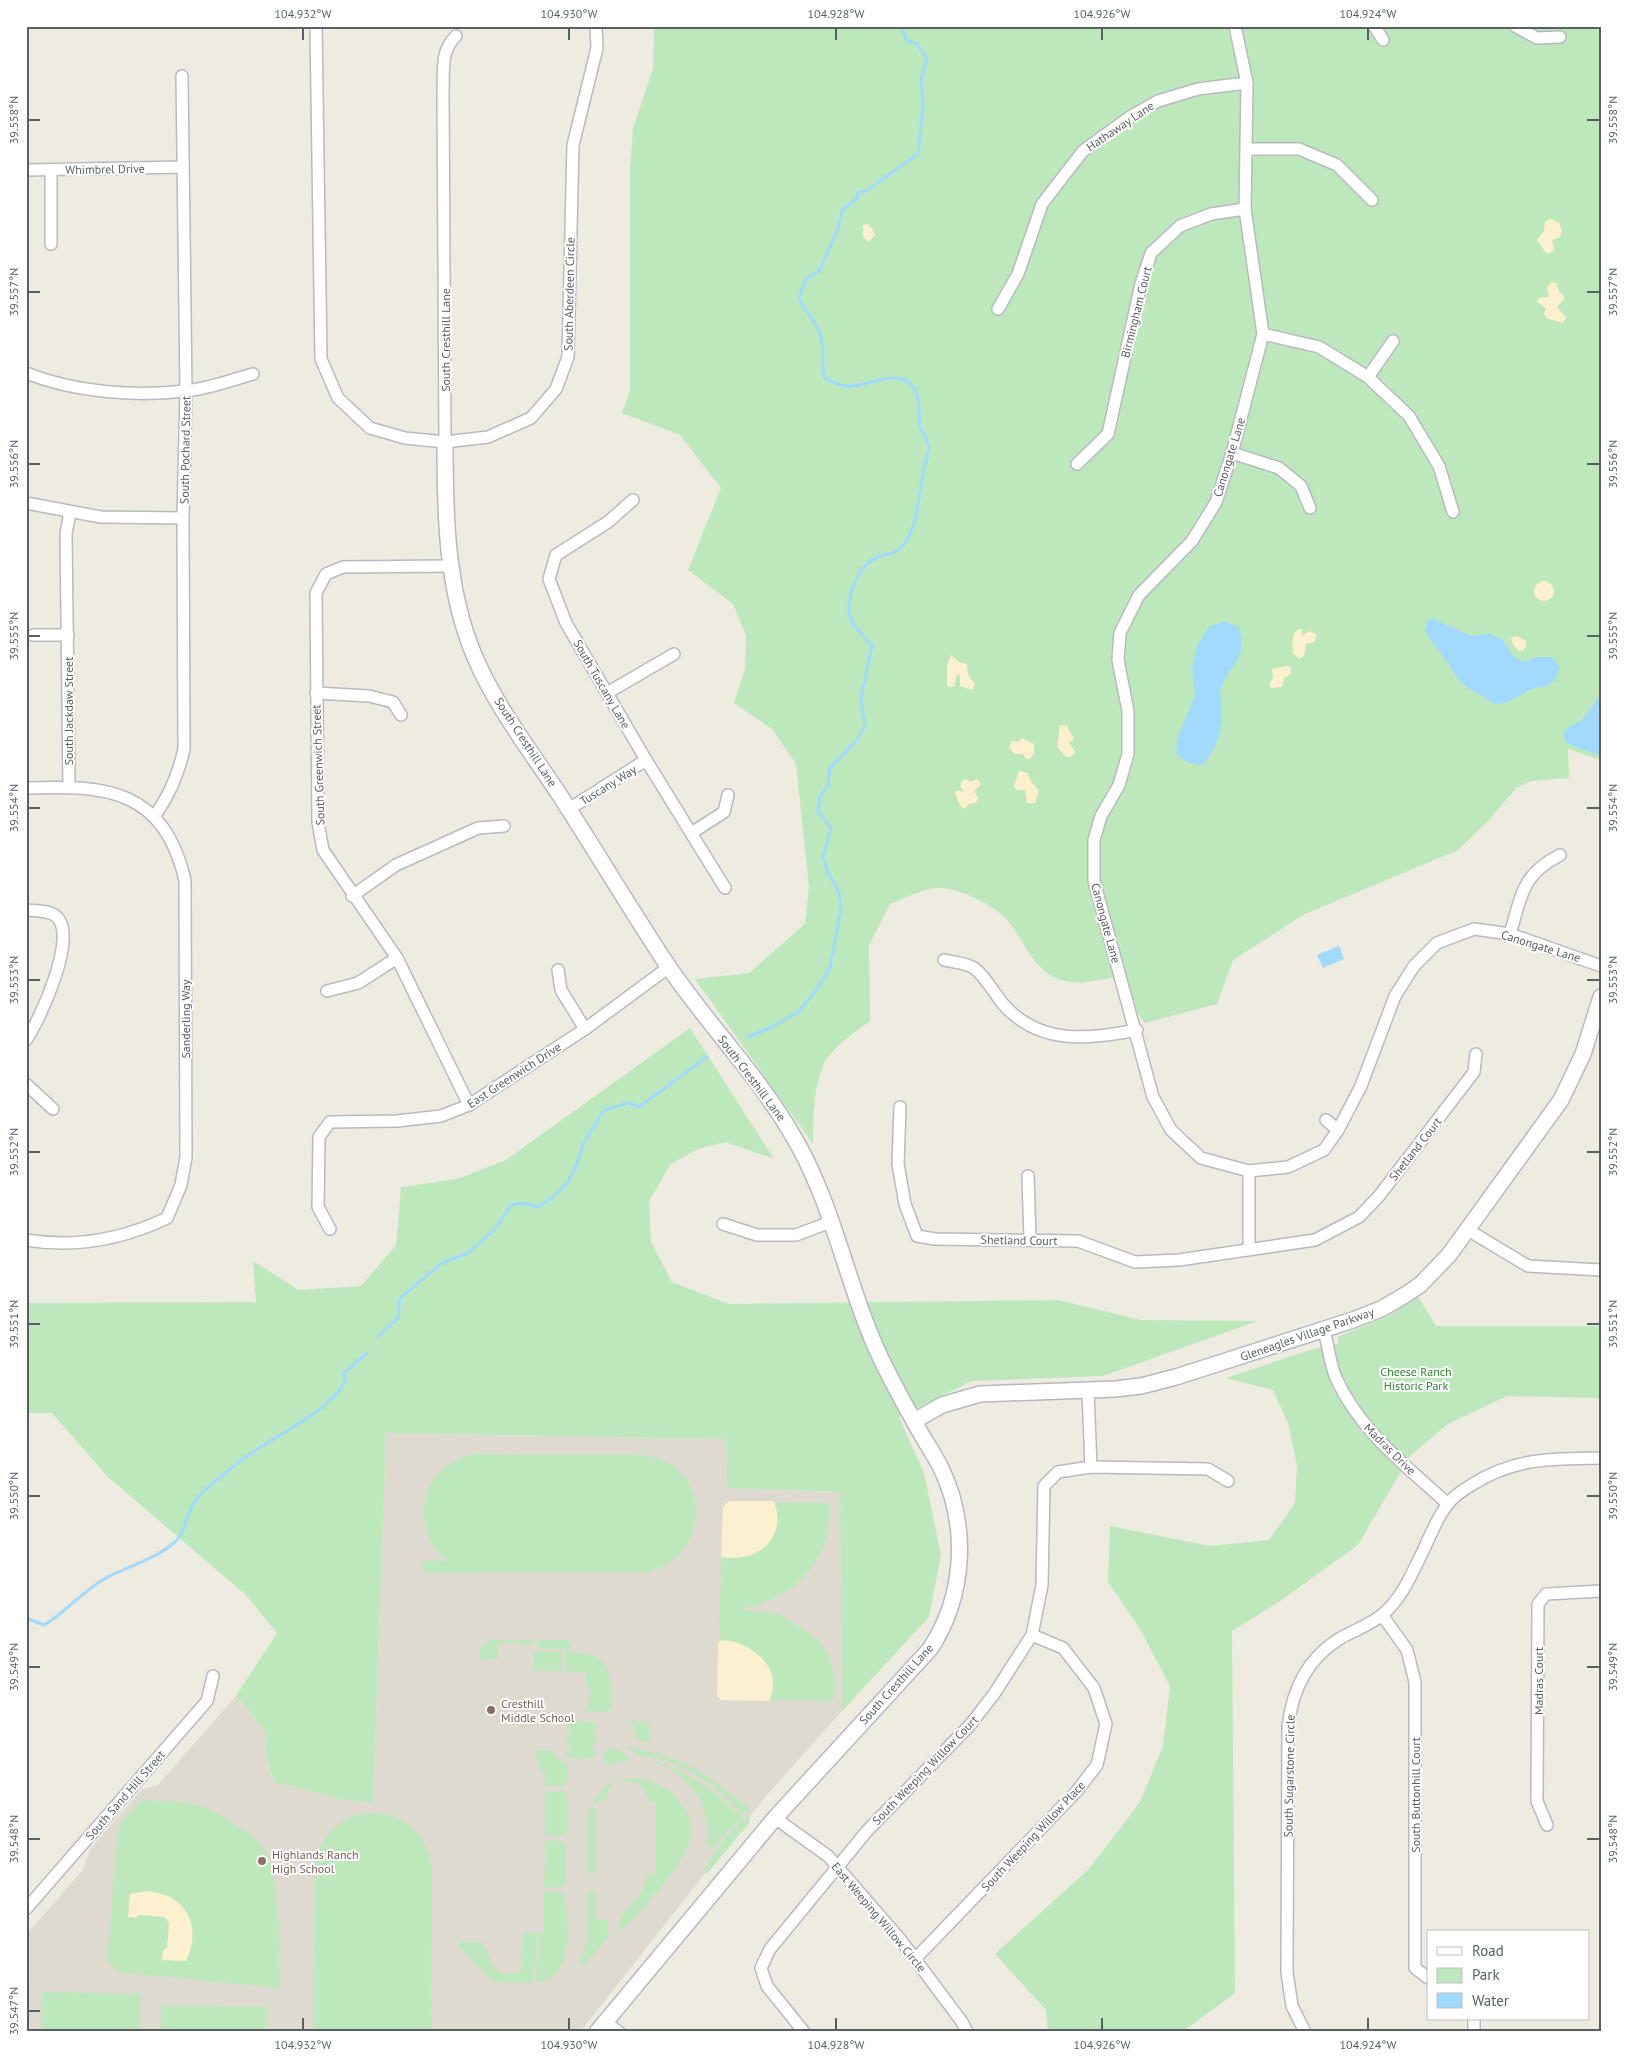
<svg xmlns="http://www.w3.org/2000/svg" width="1627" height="2058" viewBox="0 0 1627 2058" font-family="'PT Sans',sans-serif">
<rect width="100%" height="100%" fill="#eeebe1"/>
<polygon fill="#dedad0" points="386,1433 726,1439 727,1488 840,1492 842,1711 766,1796 580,2032 26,2032 26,1935 82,1871 91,1848 142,1789 158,1785 236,1696 265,1730 265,1749 269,1771 275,1782 340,1799 373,1803"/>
<g fill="#bde8bc">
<path d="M654,26H1601V760L1568,749L1569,778L1531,781L1516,788L1490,819L1458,850L1303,915L1233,960L1217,1004L1145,1023L1112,978C1096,980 1074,986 1058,979C1033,969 1024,941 1009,922C995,905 952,883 930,889C916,892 903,899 890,904L869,945L870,1021C856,1031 829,1050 823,1066C813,1091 813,1118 813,1144L695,979L749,973L805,924L809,887L796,764L772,729L734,703L745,669L746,635L733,604L688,570L721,488L680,435L622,413L630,391V169L633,128L653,69Z"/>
<path d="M690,1028L774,1159L725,1142L698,1149L671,1164L649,1201L651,1242L672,1282L729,1304L1058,1300L1141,1320L1258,1321L1103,1376L972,1381L899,1417L924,1473L941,1555L929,1617L842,1711L840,1492L727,1488L726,1439L386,1433L373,1803L340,1799L275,1782C266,1765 265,1749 265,1730L236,1696L277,1633L246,1595L107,1476L52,1413H26V1303L256,1302L253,1261L299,1290L361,1286L396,1245L401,1187L457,1179L506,1160Z"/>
<polygon points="1418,1297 1436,1326 1601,1326 1601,1398 1507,1396 1448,1424 1410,1456 1358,1545 1280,1601 1232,1631 1235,1993 1182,2032 1048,2032 1046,2010 995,1954 1089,1869 1140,1802 1163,1746 1170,1686 1140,1629 1108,1582 1110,1526 1210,1546 1269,1540 1295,1503 1297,1466 1288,1423 1273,1390 1226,1378 1310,1350 1338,1344 1338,1337 1392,1314"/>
<path d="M477,1454L638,1455C709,1458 718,1551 649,1572L424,1573L423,1561H447C405,1524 422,1463 477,1454Z"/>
<path d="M729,1501L830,1503C830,1563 797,1598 739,1609L779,1614L818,1639L830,1657L835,1680L834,1701L721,1700L717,1696L723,1507Z"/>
<path d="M490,1640H532V1645C519,1644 512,1640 498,1645V1659L479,1660L480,1649Z"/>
<polygon points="538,1640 567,1640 570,1643 570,1650 541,1649 538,1646"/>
<rect x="534" y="1652" width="28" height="19"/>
<path d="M566,1652C610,1652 612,1669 611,1708L608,1712L583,1711L589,1702L590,1687L586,1686V1672H566Z"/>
<polygon points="632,1719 641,1723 641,1721 650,1722 649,1741 643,1742 635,1736"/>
<path d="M584,1721L598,1725L593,1731L597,1740L592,1748L597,1755C588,1759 574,1761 565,1754L570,1748L565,1739L570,1732L565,1725L572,1722Z"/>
<polygon points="610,1747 622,1751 630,1760 603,1765 603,1755"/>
<path d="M628,1747C668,1755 694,1764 726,1791C734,1797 744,1803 750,1811L747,1814C739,1813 735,1805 729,1800C711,1782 688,1768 664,1760C653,1756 635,1757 628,1747Z"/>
<polygon points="534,1750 552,1750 558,1759 567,1764 567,1782 562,1786 545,1786 545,1773 541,1773"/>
<path d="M650,1760C687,1769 716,1792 743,1818L723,1835L715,1847L707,1846C711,1814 697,1781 666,1767C661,1764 652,1763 650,1760Z"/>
<path d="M627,1778C644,1777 660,1782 673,1794C711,1831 679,1867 652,1897C643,1908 633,1922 621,1930L619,1929C619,1906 647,1898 647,1874H656V1802L648,1801C647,1784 626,1774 612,1785L608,1792L607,1800L596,1801V1805L593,1801L607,1785Z"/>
<polygon points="545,1791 562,1791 567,1795 567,1832 561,1836 545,1836"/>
<path d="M142,1800C157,1801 173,1801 188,1803C204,1806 220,1814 233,1823C242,1828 251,1834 258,1841C283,1867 279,1952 279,1988L117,1972L107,1960L119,1824Z"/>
<polygon points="593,1807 596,1808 596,1873 588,1873 588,1816 590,1808"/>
<path d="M366,1813C402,1810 431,1836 432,1872L431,2032H313L315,1860C323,1834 339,1818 366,1813Z"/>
<polygon points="746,1817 750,1819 749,1823 707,1874 704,1870 722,1841"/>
<polygon points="545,1841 561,1841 566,1846 566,1882 562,1887 544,1887"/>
<polygon points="588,1891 596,1891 595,1919 607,1920 607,1939 583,1966 580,1964 581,1955 587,1941"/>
<path d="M544,1892H561L566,1897C566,1926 577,1981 535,1982L541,1933H544Z"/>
<polygon points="523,1933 539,1933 532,1983 497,1982 490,1979 458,1945 458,1942 482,1942 488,1953 491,1964 495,1970 503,1973 520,1973"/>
<polygon points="42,1992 141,1994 140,2032 41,2032"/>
<polygon points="161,2005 267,2007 267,2032 161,2032"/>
</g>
<g fill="#fdf0ce">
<polygon points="1551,219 1559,223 1562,231 1560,237 1552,240 1554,250 1549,254 1545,252 1537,240 1544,231 1545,221"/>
<polygon points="867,224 872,228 875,235 869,242 863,237 863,225"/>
<polygon points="1552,282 1556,283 1559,291 1565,298 1557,307 1566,318 1562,323 1546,318 1544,314 1546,308 1537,302 1539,298 1549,297 1547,287"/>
<circle cx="1544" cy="591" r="10"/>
<path d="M1299,629H1302V636L1309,631L1317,635L1314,642L1306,644L1304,656L1299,659L1293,653C1293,644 1290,634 1299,629Z"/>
<polygon points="1517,636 1526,641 1526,647 1523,651 1518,650 1513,645 1511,638"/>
<polygon points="951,655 959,662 967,664 968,675 975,684 972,690 960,686 960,676 957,674 954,687 947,686 947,664"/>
<polygon points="1286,666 1291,667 1291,674 1284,678 1282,687 1271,688 1269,684 1273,678 1272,669"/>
<polygon points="1060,725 1067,726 1074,739 1069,743 1075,752 1071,757 1066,757 1057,747"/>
<polygon points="1022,738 1034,744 1034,753 1030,759 1026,759 1023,754 1015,754 1009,748 1011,741 1019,742"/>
<polygon points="1019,771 1027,773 1032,783 1039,790 1035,803 1027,803 1025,790 1016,790 1014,786"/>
<polygon points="965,779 971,782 977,779 981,784 974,791 978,798 976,803 969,804 964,809 960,805 955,793 957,790 964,792 960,786 961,782"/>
<path d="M729,1501H774C788,1539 757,1563 721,1557L723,1507Z"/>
<path d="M723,1640C753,1643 784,1668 769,1701L721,1700L717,1696L718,1642Z"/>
<path d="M147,1891C186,1894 203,1926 186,1961L162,1960L163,1950L167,1948L169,1923L165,1917L139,1915L136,1918L128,1917L130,1894Z"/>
</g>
<g fill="#a1d9ff">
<polygon points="1433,619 1472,636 1489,634 1502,639 1512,655 1522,662 1537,657 1552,657 1560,667 1554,681 1548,686 1534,688 1506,703 1495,704 1462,684 1425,631 1427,620"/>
<path d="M1224,621L1239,627C1248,662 1231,661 1221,688C1218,696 1223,707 1222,715C1221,733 1215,753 1202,765C1191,764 1183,762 1176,753L1177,739L1195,696L1192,668L1197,645L1209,627Z"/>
<polygon points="1601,694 1601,756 1568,744 1563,735 1570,726 1582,720"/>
<polygon points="1339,946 1344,959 1323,968 1317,955"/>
</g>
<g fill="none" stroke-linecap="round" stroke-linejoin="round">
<g stroke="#a1d9ff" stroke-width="3">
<path d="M748,1037L770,1028L798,1012L815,992L830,968L841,909L839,892L828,873L823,857L831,828L818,811L820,797L828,785L830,768L855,742L865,726L861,699L872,645C864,636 849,624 849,611C848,594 858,569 872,560C883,552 895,557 905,543C919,522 918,497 923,473C928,452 934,447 919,427C921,393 917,370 876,381C866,383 856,387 845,386C837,385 831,382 824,377C821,361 826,344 818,329C812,318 804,309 799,298L806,279L820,270L838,228L842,210L857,198L858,192L866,191L918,154L923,106L921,79L927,59L917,44L906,40L901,26"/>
<polyline points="378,1337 398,1318 400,1298 442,1263 468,1253 496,1228 511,1205 525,1203 538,1207 554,1196 568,1182 575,1169 583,1144 604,1110 629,1103 639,1107 707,1057"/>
<path d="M26,1622L29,1619L44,1625C66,1612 82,1592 104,1579C128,1566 154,1560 175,1542C186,1532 186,1513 195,1501C203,1489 234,1466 247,1456C276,1435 327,1413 346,1381L343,1374L367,1353"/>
</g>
<g stroke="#b7babf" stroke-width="14">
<g id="street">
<polyline points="316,26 321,359 338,398 370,428 405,438 445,442 488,437 531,418 556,389 568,357 573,145 597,48 596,26"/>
<polyline points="1235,26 1247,83 1245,209 1263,334 1232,453 1216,502 1192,541 1139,595 1120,633 1118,660 1128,711 1128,754 1119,785 1101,816 1094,840 1094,881 1153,1097 1171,1130 1201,1158 1249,1171 1288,1167 1324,1150 1338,1130 1361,1086 1395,996 1414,966 1437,943 1474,929 1510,934 1601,966"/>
<polyline points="1374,26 1383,40"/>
<polyline points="1515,26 1537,38 1560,37"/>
<polyline points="1247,149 1299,149 1337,165 1372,200"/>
<polyline points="26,170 183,167"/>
<polyline points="51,170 51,244"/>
<polyline points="998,309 1018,274 1042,204 1083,151 1130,117 1158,101 1198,89 1247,83"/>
<polyline points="1263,334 1319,347 1368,377 1409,416 1439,466 1453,512"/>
<path d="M26,373C74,392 134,397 185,391C208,389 231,380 253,374"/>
<polyline points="1368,377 1393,341"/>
<path d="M445,442L443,92C444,71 440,51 456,36"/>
<polyline points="1232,453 1279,468 1301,486 1310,508"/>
<polyline points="1077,464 1108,434 1141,284 1151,253 1180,226 1211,214 1245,209"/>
<polyline points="633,500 608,522 556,555 549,579 566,623 646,760 725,888"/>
<polyline points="26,503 101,517 183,518"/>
<polyline points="451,566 343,567 326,574 316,593 318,822 323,850 397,958 469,1105"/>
<polyline points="33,635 68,635"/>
<polyline points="316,693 369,696 393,702 401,715"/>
<polyline points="607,693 674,654"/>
<polyline points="69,786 66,534 70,512"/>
<path d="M26,788C107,785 163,789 185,880L186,1157L181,1185L167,1218C123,1239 74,1248 26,1240"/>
<polyline points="569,809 646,760"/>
<path d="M154,817C169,795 178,776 184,749L183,518L186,391L182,76"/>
<polyline points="693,832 724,812 728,795"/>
<polyline points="352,896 396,865 478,828 504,826"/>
<path d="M26,910C36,911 48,910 56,916C79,935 40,1020 26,1040"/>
<path d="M1510,934C1522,895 1521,875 1560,855"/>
<path d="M944,960C952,962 967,963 974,968C985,976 994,993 1003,1004C1040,1046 1088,1039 1137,1030"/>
<polyline points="558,970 561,990 585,1029"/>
<polyline points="327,991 358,983 397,958"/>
<polyline points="26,1084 53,1109"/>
<polyline points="900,1107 898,1164 905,1204 917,1236 935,1239 1078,1241 1135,1262 1179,1260 1315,1240 1359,1217 1379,1196 1474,1072 1476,1054"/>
<polyline points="1326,1120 1338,1130"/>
<polyline points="1249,1171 1249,1249"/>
<polyline points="1028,1176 1030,1239"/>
<polyline points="723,1224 757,1235 796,1235 833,1221"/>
<polyline points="330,1229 318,1207 319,1137 330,1122 397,1121 441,1116 469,1105 585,1029 669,967"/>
<polyline points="1468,1230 1528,1266 1601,1270"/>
<path d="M1324,1330C1328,1345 1330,1364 1336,1378C1360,1431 1406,1466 1448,1504"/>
<polyline points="1088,1391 1091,1467"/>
<polyline points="1382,1615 1407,1650 1415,1682 1415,1968 1428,1978"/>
<polyline points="775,1818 828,1856 900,1939 962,2022 967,2032"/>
<polyline points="1547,1825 1537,1801 1538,1604 1546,1594 1601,1591"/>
<polyline points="26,1909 207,1701 213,1676"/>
<polyline points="915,1959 1076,1792 1097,1765 1106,1724 1094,1688 1063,1648 1032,1635"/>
<polyline points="1474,2019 1474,2032"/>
<polyline points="605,2022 619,2032"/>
<polyline points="804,2032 767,1986 761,1968 770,1949 867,1831 970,1725 994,1694 1032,1635 1042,1585 1044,1486 1058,1472 1091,1467 1208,1469 1228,1481"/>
<path d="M1305,2032L1292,2006L1287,1972L1288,1727C1292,1691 1307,1659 1339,1639C1352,1631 1370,1625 1382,1615C1402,1599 1413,1571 1424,1549C1431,1534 1437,1518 1447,1505C1453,1496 1465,1489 1473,1484C1516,1457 1553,1459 1601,1458"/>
</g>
</g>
<g stroke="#b5b9bf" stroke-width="18">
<g id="secondary">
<path d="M445,442C445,514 446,588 474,655C495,705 529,749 559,794C596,851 630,909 668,966C706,1022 754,1071 789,1129C834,1201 846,1286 882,1361C892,1381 903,1402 914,1421C922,1437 933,1452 941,1468C969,1526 965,1596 930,1649L775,1818L597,2032"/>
<polyline points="914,1421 942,1405 980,1394 1115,1389 1141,1386 1176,1377 1353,1320 1383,1308 1405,1295 1420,1285 1449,1255 1561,1100 1583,1054 1601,997"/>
</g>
</g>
<use href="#street" stroke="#fff" stroke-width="11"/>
<use href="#secondary" stroke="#fff" stroke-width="15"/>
</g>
<path fill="none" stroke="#5a5f64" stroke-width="2" d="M303,28V40M569,28V40M836,28V40M1102,28V40M1368,28V40M28,120H40M1587,120H1600M28,292H40M1587,292H1600M28,464H40M1587,464H1600M28,636H40M1587,636H1600M28,808H40M1587,808H1600M28,980H40M1587,980H1600M28,1152H40M1587,1152H1600M28,1324H40M1587,1324H1600M28,1496H40M1587,1496H1600M28,1667H40M1587,1667H1600M28,1839H40M1587,1839H1600M28,2011H40M303,2018V2030M569,2018V2030M836,2018V2030M1102,2018V2030M1368,2018V2030"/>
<g fill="#8d6e63" stroke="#fff" stroke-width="2">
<circle cx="491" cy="1710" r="5"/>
<circle cx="262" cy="1861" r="5"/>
</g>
<g text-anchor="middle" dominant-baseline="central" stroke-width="4" stroke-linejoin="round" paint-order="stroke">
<g font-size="12" fill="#5a5f64" stroke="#fff">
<text transform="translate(1120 126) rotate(-34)">Hathaway Lane</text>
<text transform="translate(105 169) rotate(-1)">Whimbrel Drive</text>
<text transform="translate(569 294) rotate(-89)">South Aberdeen Circle</text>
<text transform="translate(1136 312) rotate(-76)">Birmingham Court</text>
<text transform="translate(445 340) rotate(-90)">South Cresthill Lane</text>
<text transform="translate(185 450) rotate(-89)">South Pochard Street</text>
<text transform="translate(1229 457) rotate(-73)">Canongate Lane</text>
<text transform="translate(602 684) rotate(60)">South Tuscany Lane</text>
<text transform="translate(68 711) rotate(-90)">South Jackdaw Street</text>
<text transform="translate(526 742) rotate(57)">South Cresthill Lane</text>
<text transform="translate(318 765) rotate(-92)">South Greenwich Street</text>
<text transform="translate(608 785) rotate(-32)">Tuscany Way</text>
<text transform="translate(1106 923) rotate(75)">Canongate Lane</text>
<text transform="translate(1541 946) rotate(17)">Canongate Lane</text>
<text transform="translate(185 1019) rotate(-90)">Sanderling Way</text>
<text transform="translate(514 1075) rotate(-33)">East Greenwich Drive</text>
<text transform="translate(752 1078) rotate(53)">South Cresthill Lane</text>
<text transform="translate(1415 1149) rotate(-52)">Shetland Court</text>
<text transform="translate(1019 1240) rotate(1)">Shetland Court</text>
<text transform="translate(1307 1334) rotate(-19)">Gleneagles Village Parkway</text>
<text transform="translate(1390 1449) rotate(45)">Madras Drive</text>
<text transform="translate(1538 1681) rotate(-90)">Madras Court</text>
<text transform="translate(896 1684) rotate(-48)">South Cresthill Lane</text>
<text transform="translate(925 1770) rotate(-46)">South Weeping Willow Court</text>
<text transform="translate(1289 1776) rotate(-89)">South Sugarstone Circle</text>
<text transform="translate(125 1795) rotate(-49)">South Sand Hill Street</text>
<text transform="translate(1415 1795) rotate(-90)">South Buttonhill Court</text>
<text transform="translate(1033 1836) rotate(-47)">South Weeping Willow Place</text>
<text transform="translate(879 1917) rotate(50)">East Weeping Willow Circle</text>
</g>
<g font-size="12" fill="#2e872f" stroke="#fff">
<text x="1416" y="1371">Cheese Ranch<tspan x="1416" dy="14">Historic Park</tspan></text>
</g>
<g font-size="12" fill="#785e54" stroke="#fff" text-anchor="start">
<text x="501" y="1703">Cresthill<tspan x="501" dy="14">Middle School</tspan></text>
<text x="272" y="1854">Highlands Ranch<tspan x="272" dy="14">High School</tspan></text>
</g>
</g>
<rect width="1627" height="2058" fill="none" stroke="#ffffff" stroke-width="55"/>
<rect x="1427" y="1930" width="162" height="90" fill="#ffffff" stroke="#bdbfc1"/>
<rect x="1437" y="1947" width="25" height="8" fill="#ffffff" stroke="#bdbfc1"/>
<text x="1472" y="1956" font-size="15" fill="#5a5f64">Road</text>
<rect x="1437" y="1968" width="25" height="15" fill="#bde8bc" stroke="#bdbfc1"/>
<text x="1472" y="1980" font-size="15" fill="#5a5f64">Park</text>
<rect x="1437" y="1993" width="25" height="15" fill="#a1d9ff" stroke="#bdbfc1"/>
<text x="1472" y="2006" font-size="15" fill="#5a5f64">Water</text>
<rect x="28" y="28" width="1572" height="2002" fill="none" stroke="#5a5f64" stroke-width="2"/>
<g font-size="12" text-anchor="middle" fill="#5a5f64">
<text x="303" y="18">104.932°W</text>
<text x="569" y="18">104.930°W</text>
<text x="836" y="18">104.928°W</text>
<text x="1102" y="18">104.926°W</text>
<text x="1368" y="18">104.924°W</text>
<text transform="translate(14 120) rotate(-90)" y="4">39.558°N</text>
<text transform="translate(1613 120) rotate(-90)" y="4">39.558°N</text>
<text transform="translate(14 292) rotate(-90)" y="4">39.557°N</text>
<text transform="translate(1613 292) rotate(-90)" y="4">39.557°N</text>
<text transform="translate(14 464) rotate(-90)" y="4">39.556°N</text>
<text transform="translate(1613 464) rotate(-90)" y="4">39.556°N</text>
<text transform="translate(14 636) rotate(-90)" y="4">39.555°N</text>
<text transform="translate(1613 636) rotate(-90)" y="4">39.555°N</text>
<text transform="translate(14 808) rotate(-90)" y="4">39.554°N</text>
<text transform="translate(1613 808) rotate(-90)" y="4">39.554°N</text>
<text transform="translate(14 980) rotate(-90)" y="4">39.553°N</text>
<text transform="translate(1613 980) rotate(-90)" y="4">39.553°N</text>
<text transform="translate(14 1152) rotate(-90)" y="4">39.552°N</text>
<text transform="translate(1613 1152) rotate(-90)" y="4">39.552°N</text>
<text transform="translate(14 1324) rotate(-90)" y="4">39.551°N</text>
<text transform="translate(1613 1324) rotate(-90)" y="4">39.551°N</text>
<text transform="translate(14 1496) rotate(-90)" y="4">39.550°N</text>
<text transform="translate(1613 1496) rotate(-90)" y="4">39.550°N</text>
<text transform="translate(14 1667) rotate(-90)" y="4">39.549°N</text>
<text transform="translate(1613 1667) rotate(-90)" y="4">39.549°N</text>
<text transform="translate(14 1839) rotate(-90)" y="4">39.548°N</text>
<text transform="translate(1613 1839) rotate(-90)" y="4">39.548°N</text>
<text transform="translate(14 2011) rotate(-90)" y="4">39.547°N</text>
<text x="303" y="2049">104.932°W</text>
<text x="569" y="2049">104.930°W</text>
<text x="836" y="2049">104.928°W</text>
<text x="1102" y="2049">104.926°W</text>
<text x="1368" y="2049">104.924°W</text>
</g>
</svg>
